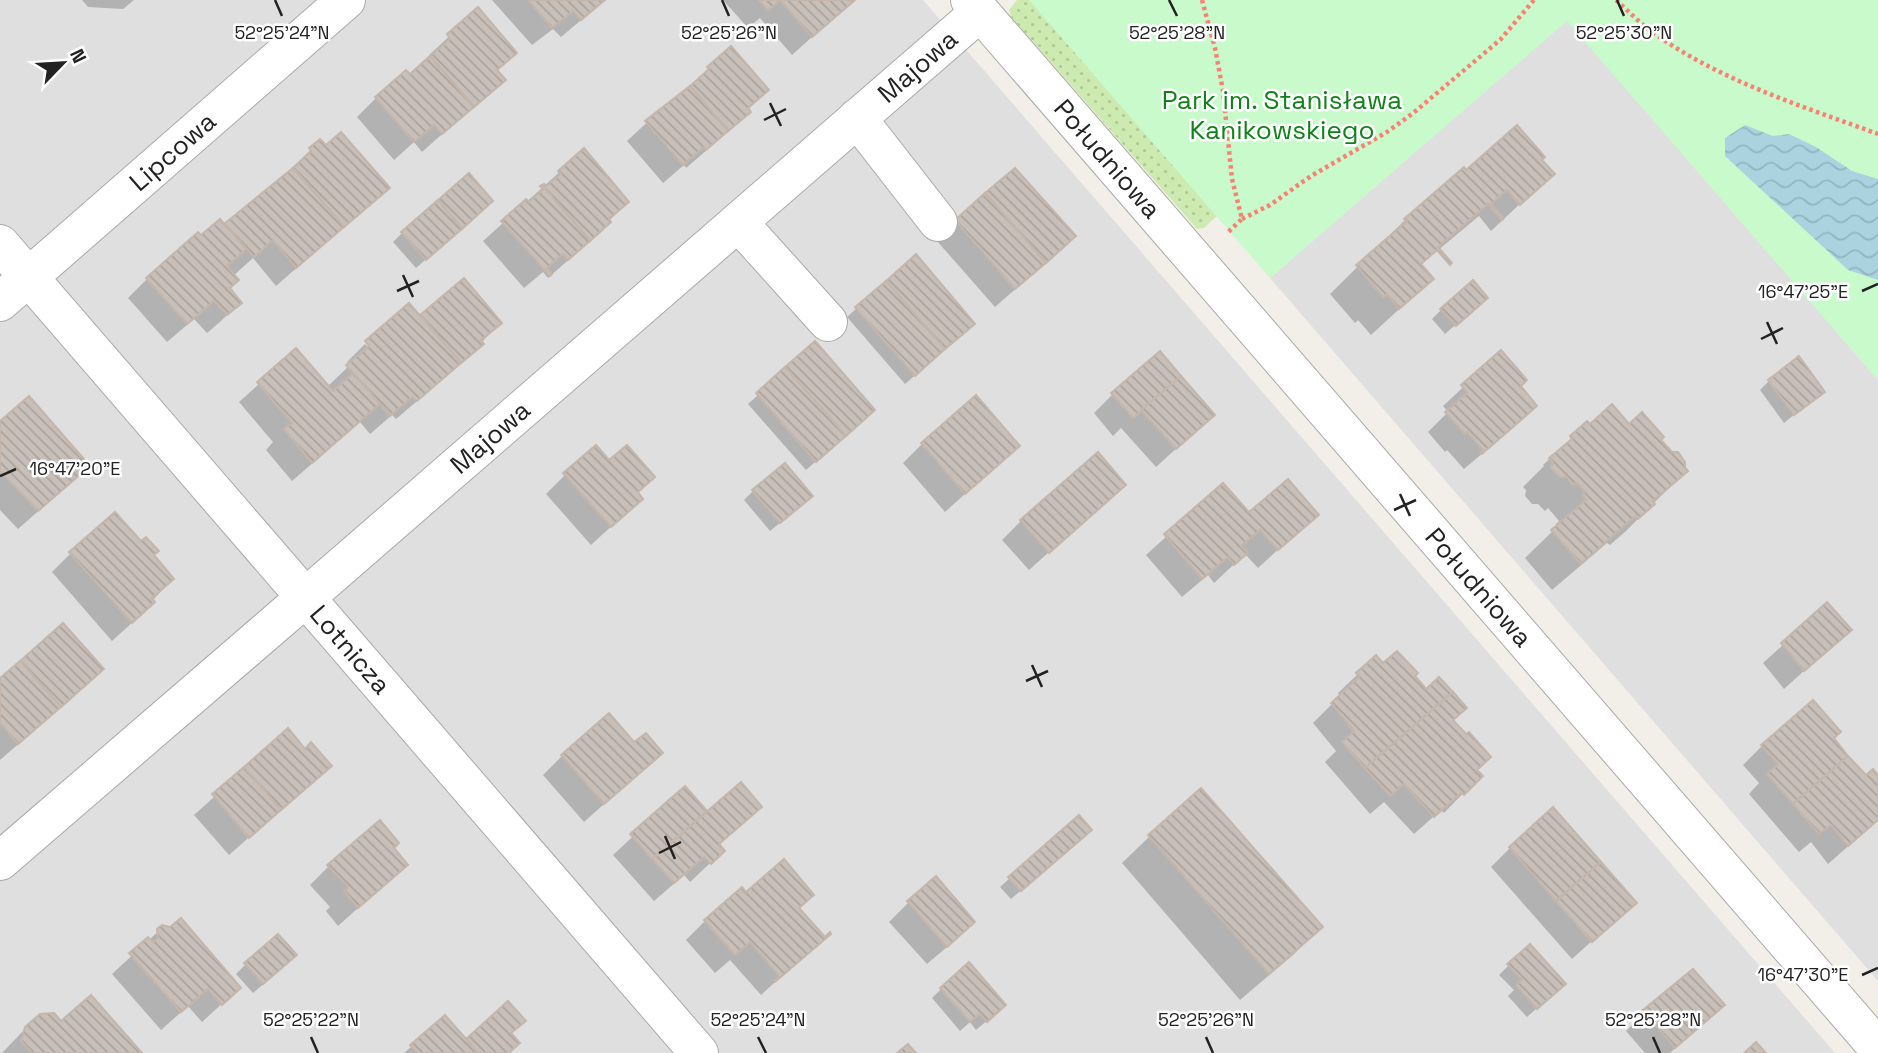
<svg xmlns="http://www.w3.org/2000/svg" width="1878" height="1053" viewBox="0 0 1878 1053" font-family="'Space Grotesk',sans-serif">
<defs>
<pattern id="grass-dots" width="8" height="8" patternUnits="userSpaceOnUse" patternTransform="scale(1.75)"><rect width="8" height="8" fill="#cdebb0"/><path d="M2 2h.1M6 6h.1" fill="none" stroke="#b0c997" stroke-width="1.8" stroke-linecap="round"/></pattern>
<pattern id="water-waves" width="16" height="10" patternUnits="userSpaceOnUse" patternTransform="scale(1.75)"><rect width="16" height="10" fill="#aad3df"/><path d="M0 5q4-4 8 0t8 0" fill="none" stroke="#92b5bf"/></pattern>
<pattern id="building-back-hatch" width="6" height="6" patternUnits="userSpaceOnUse" patternTransform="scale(1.75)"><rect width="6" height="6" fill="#c7bfb8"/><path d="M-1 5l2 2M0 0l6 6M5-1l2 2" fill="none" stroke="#aba49e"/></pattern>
</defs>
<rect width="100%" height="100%" fill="#f2efe9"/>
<g fill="#e0dfdf">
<polygon points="0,0 923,0 1835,1053 0,1053"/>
<polygon points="1567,20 1878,380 1878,981 1270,278"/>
</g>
<polygon fill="url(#grass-dots)" points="1017,0 1033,0 1220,213 1204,228 1197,229 1012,18 1009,10"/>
<polygon fill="#c8facc" points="1029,0 1878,0 1878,380 1567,21 1270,278"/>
<polygon fill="url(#water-waves)" points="1745,125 1773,136 1789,134 1816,147 1852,171 1878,179 1878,280 1848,270 1725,156 1725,138"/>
<g fill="#0003">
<polygon points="82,0 134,0 123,9 88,7"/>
<polygon points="492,0 605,0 561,37 553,29 532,45"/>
<polygon points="723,0 853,0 792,55 760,18 748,28"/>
<polygon points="478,10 515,53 496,72 503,80 422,152 414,142 394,160 357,117 376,98 410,76 431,58 429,55"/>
<polygon points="766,90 729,131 686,168 684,165 663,183 627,141 668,103 670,106"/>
<polygon points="320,141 326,147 388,188 276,286 253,258 233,276 228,288 240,302 221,321 207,333 194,319 167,342 128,298 147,279 201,238 224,226 292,170 291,169"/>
<polygon points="583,151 627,202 590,241 548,278 543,272 524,288 483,241"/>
<polygon points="1540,160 1552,174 1491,231 1479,216 1425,261 1420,266 1432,279 1371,335 1358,320 1355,323 1330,294 1405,220 1464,169 1466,172"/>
<polygon points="481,211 416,268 393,242 402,233"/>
<polygon points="956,221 1054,255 995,307 937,241"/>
<polygon points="463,281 500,323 462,363 396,419 392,415 370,434 360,422 292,481 266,450 273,442 239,402 296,351 327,387 350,365 347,362 365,344 373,353"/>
<polygon points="1476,307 1445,334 1432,319 1441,310"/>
<polygon points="857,308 964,333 905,384 847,317"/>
<polygon points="815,344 864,419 806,470 748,404"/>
<polygon points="1500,353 1519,386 1516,425 1464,469 1447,450 1445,452 1428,432 1448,412 1443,406"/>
<polygon points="1769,381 1823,391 1784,423 1760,390"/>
<polygon points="1113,394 1213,415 1156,467 1121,428 1113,436 1094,413"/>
<polygon points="0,423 68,485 18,529 0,510"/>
<polygon points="1587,423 1589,426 1629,426 1659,440 1686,471 1626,531 1610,545 1607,543 1552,590 1525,558 1558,526 1556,524 1559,521 1548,508 1545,511 1538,504 1532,504 1525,496 1526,490 1523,487 1544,466 1543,465"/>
<polygon points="922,444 1018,446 945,512 903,463"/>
<polygon points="609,462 653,477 636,494 641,499 591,545 546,494 565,475"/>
<polygon points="1124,485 1029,570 1002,540 1021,521"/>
<polygon points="1223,485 1249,515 1316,515 1258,568 1245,554 1214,583 1208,575 1182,597 1146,555"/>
<polygon points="753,491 801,506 770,531 744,500"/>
<polygon points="71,553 152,556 172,579 134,621 112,641 52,572"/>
<polygon points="1827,605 1849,630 1784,689 1763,663"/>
<polygon points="1383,665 1413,676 1451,721 1475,770 1480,776 1444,813 1441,810 1414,834 1384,802 1370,814 1325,762 1336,751 1313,723 1340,696 1338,693 1358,674"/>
<polygon points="102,669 83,688 0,760 0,680"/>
<polygon points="288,731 304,751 330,766 229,855 194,815"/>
<polygon points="1832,738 1865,778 1878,777 1878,820 1828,864 1811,842 1799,852 1749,794 1759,783 1743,765 1762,746"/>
<polygon points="634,745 661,753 584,822 543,775 562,756"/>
<polygon points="685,788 707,814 759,807 718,845 723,851 690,882 684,875 654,901 613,855"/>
<polygon points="1150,836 1320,927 1293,955 1240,1000 1122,863"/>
<polygon points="1080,839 1011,899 1000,887 1010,878"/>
<polygon points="391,848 406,865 338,926 326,911 330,907 310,885 329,866"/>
<polygon points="1510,848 1634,903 1572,959 1491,867"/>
<polygon points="746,894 798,909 824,938 761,995 730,960 715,973 686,940 705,921"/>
<polygon points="908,903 954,941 927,964 889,922"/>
<polygon points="163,927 239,988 202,1022 188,1006 161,1030 112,974"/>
<polygon points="246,964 285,965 253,993 236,974"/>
<polygon points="1509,965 1554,993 1527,1017 1508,996 1514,990 1499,975"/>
<polygon points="941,989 995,1014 976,1030 970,1022 960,1031 932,998"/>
<polygon points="1722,1005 1670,1053 1645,1053 1626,1031 1645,1012"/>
<polygon points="445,1017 466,1042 510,1034 508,1053 404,1053"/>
<polygon points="61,1024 139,1053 2,1053 26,1028"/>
</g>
<g fill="url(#building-back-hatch)" stroke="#c4b6ab" stroke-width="2">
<polygon points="528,0 605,0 581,20 573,11 552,28"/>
<polygon points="759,0 855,0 812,37 780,0 768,11"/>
<polygon points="478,7 517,53 497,70 506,80 474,107 430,56 450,39 447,34"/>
<polygon points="731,46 769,90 748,108 751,112 728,131 690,86 709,69 707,67"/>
<polygon points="430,56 474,107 442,134 434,125 414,142 375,97 406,70 410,74"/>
<polygon points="690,86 728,131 706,150 704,147 683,165 645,121"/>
<polygon points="1517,125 1545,157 1542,160 1555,174 1520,205 1507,190 1491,204 1504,218 1502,220 1488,204 1438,247 1452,263 1450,265 1437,250 1421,264 1434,279 1399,309 1387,294 1383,297 1356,265 1407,221 1404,219 1464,167 1466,170"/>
<polygon points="341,132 390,188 344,227 293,168 311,151 309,148 320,139 326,145"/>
<polygon points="584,148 629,202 609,219 611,222 590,241 542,185 544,184 546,186 561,174 558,171"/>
<polygon points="293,168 344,227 296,268 273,240 254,257 224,224"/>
<polygon points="1015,168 1076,236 1046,263 985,193"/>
<polygon points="469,173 493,201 462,229 438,200"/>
<polygon points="542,185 590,241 568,260 563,254 547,268 552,274 550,276 501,221 526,199 529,202 543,189 540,186"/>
<polygon points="985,193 1046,263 1015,289 955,220"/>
<polygon points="438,200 462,229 426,260 401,232"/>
<polygon points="220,219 246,249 227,266 239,280 230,288 242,303 227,315 214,301 187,324 146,278 198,232 201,235"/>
<polygon points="916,254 975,324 945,349 886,281"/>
<polygon points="464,278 502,323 481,340 484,344 461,363 420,315"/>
<polygon points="1473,280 1488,298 1456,326 1440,309"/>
<polygon points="886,281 945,349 915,376 855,307"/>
<polygon points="409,303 461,363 417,401 412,397 390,416 346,365 369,346 365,341"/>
<polygon points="815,341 875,410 846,436 785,367"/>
<polygon points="296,348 333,391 353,373 380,404 312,463 284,429 292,423 257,382"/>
<polygon points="1501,350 1527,380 1521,386 1537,406 1482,454 1480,452 1483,450 1467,432 1465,434 1445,412 1467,393 1461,385"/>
<polygon points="1160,351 1181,376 1133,418 1111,393"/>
<polygon points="1799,356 1825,392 1794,415 1768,380"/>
<polygon points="785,367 846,436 816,462 756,393"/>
<polygon points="1181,376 1215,415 1176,449 1141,410"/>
<polygon points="976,395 1020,446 965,494 921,443"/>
<polygon points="29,396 90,466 38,511 0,471 0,421"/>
<polygon points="1612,404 1629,424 1642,412 1664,437 1661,440 1672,452 1678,452 1685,462 1685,467 1688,471 1653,501 1655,504 1638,519 1635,516 1581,564 1551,530 1586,500 1582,495 1585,492 1576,482 1573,485 1566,477 1560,477 1551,468 1553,462 1549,458 1572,439 1570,436 1587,421 1590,424"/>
<polygon points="596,445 609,460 627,445 655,477 638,492 643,499 611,527 563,473"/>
<polygon points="1098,452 1126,485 1049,553 1020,520"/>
<polygon points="785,463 813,496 780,523 752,490"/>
<polygon points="1288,479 1319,515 1278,550 1260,530 1241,546 1248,553 1234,565 1228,557 1202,579 1164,534 1223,483 1249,512"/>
<polygon points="115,512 141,541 146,537 159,551 154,555 174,579 152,598 155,602 132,623 69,552"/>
<polygon points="1827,602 1852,630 1804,671 1781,643"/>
<polygon points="63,623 104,669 61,707 20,661"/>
<polygon points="1397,651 1418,673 1415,676 1426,689 1439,677 1453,692 1365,768 1342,742 1354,731 1331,703 1359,677 1356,673 1376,655 1383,663"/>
<polygon points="20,661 61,707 18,744 0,723 0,678"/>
<polygon points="1453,692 1467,708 1453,720 1466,734 1469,732 1491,757 1477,770 1483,776 1464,795 1461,793 1434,817 1404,784 1390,796 1365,768"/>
<polygon points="1813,700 1841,732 1834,738 1848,756 1793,804 1767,774 1778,764 1761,745"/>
<polygon points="609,713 634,742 646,733 663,753 604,804 561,755"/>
<polygon points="288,728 305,749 311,742 332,766 281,810 244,767"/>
<polygon points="1848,756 1866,775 1873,769 1878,775 1878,820 1848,846 1831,825 1819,834 1793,804"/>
<polygon points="244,767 281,810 249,838 212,794"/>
<polygon points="741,782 762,807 719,844 725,851 711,864 704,857 674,883 652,859"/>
<polygon points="685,786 707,811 652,859 630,834"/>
<polygon points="1201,788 1323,927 1269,974 1148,835"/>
<polygon points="1553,807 1601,862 1556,901 1509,847"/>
<polygon points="1079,815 1092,830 1021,891 1008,877"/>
<polygon points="380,820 399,843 394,848 408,865 358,908 344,891 348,887 327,865"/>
<polygon points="784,859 814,895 799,908 825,937 830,932 831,934 775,982 774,981 779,976 750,942 735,955 704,920 742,887 746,892"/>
<polygon points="1601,862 1637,903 1592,942 1556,901"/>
<polygon points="936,876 975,922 947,947 907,901"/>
<polygon points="181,918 241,988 222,1005 208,989 181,1012 129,953 148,937 153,942 158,938 157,929 162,925 170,927"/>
<polygon points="278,934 297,955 263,984 244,963"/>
<polygon points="1530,944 1566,984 1537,1009 1516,985 1522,980 1507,964"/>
<polygon points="969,962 1006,1005 987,1022 980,1014 970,1022 940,988"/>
<polygon points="1693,969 1725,1005 1675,1048 1643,1010"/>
<polygon points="91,995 142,1053 32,1053 21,1041 25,1027 40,1014 54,1013 61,1021"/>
<polygon points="508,1001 526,1021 511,1033 520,1043 509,1053 478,1053 466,1039"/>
<polygon points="445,1015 466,1039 478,1053 417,1053 410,1045"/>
<polygon points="1756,1042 1766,1053 1744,1053"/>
<polygon points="908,1044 916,1053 897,1053"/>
</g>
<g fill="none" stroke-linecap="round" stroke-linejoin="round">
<g stroke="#a9a9a9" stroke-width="40">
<g id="minor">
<path id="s1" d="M970,0L1878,1048"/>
<polyline points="857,118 938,222"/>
<polyline points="738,222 828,322"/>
<path id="s2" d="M0,244L699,1053"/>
<path id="s3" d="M0,302L346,0"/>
<path id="s4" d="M0,861L305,598L980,12"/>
</g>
</g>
<g stroke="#fa8072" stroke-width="4.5" stroke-dasharray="3.5 3.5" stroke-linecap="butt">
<polyline points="1202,0 1215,48 1223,91 1232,179 1242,219 1227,233"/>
<path d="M1616,0C1627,10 1637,20 1648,29C1717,80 1799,105 1878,134"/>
<polyline points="1242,219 1270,205 1311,176 1387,132 1412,114 1500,40 1534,0"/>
</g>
<use href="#minor" stroke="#fff" stroke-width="38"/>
</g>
<path fill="none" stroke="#222" stroke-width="2.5" d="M275,0L282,16M722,0L729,16M1169,0L1177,16M1617,0L1624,16M770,103L781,126M764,120L786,109M403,275L413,297M397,291L419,281M1862,291L1878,284M1767,322L1777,344M1761,339L1783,328M0,476L16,469M1400,494L1410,516M1394,510L1416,500M1032,665L1042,687M1026,681L1048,671M665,836L675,859M659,853L681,842M1862,975L1878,968M311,1037L318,1053M758,1037L766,1053M1206,1037L1213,1053M1653,1037L1660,1053"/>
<g text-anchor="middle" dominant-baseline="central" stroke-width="5" stroke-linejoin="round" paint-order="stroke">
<g font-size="26" fill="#222" stroke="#fff">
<text stroke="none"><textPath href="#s4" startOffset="1214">Majowa</textPath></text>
<text stroke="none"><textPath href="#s3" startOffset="229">Lipcowa</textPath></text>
<text stroke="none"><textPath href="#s1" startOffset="210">Południowa</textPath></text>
<text stroke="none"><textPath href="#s4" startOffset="648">Majowa</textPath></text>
<text stroke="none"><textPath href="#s1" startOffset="777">Południowa</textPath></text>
<text stroke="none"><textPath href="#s2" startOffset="536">Lotnicza</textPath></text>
</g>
<g font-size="26" fill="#0c8416" stroke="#fff">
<text x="1282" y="100">Park im. Stanisława<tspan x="1282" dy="30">Kanikowskiego</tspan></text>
</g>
</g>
<g font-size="18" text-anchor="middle" fill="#222" stroke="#fff" stroke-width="5" stroke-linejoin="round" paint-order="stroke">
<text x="282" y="39">52°25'24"N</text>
<text x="729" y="39">52°25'26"N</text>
<text x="1177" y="39">52°25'28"N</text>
<text x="1624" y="39">52°25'30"N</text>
<text x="1803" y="298">16°47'25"E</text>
<text x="75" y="475">16°47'20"E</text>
<text x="1803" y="981">16°47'30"E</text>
<text x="311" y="1026">52°25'22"N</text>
<text x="758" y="1026">52°25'24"N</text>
<text x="1206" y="1026">52°25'26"N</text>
<text x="1653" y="1026">52°25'28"N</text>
</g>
<g transform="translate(63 63) rotate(65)" stroke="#ffffff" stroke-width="5" paint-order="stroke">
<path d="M0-5L12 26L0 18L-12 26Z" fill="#222222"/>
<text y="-10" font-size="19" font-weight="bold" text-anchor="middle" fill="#222222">N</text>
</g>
</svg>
